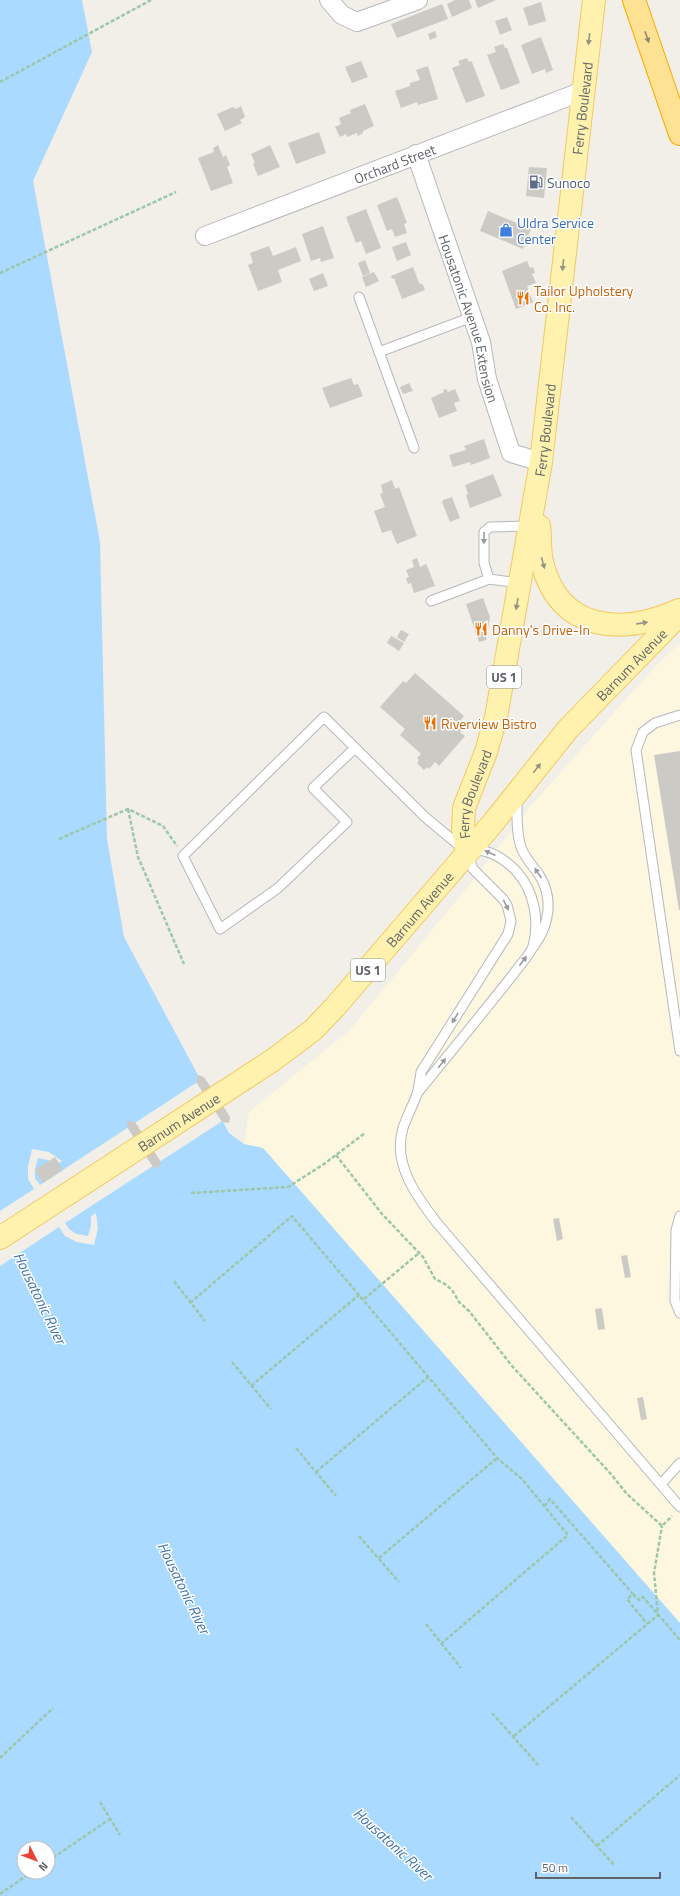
<svg xmlns="http://www.w3.org/2000/svg" width="680" height="1896" viewBox="0 0 680 1896" font-family="'Titillium Web',sans-serif">
<rect width="100%" height="100%" fill="#f1efe8"/>
<polygon fill="#fef7e0" points="680,643 680,1623 263,1148 244,1144 249,1112 349,1031 462,894 530,807 655,667"/>
<path fill="#aadaff" fill-rule="evenodd" d="M0,0H82L92,52L33,181L100,542L107,839L124,937L229,1133L244,1144L263,1148L680,1623V1896H0ZM24,1848H48V1872H24Z"/>
<polygon fill="#f1efe8" points="202,1079 224,1120 65,1223 70,1230 77,1234 88,1236 91,1226 91,1216 96,1213 98,1228 94,1245 77,1242 65,1236 59,1227 0,1266 0,1211 34,1189 28,1179 28,1166 32,1149 49,1152 62,1161 57,1164 48,1160 38,1158 35,1169 35,1178 40,1185"/>
<g fill="#cccac5">
<polygon points="455,0 469,0 472,8 452,17 447,4"/>
<polygon points="475,0 496,0 478,8"/>
<polygon points="541,2 546,21 529,26 523,8"/>
<polygon points="442,4 448,19 397,38 391,24"/>
<polygon points="507,17 512,30 500,35 495,21"/>
<polygon points="435,31 437,37 430,40 428,34"/>
<polygon points="541,37 553,70 546,73 545,69 532,74 521,45"/>
<polygon points="503,44 505,48 507,48 520,83 501,90 487,55 496,52 494,47"/>
<polygon points="467,58 468,61 472,62 485,96 466,103 452,68 460,65 458,61"/>
<polygon points="361,61 368,77 352,83 345,67"/>
<polygon points="428,66 438,99 418,105 417,102 401,108 395,91 410,86 410,83 420,80 416,70"/>
<polygon points="365,104 374,126 363,131 363,133 358,136 357,133 347,137 346,134 340,137 335,127 341,124 339,118 351,113 350,110"/>
<polygon points="241,106 245,117 240,120 242,123 225,131 217,114 233,107 236,109"/>
<polygon points="319,132 326,153 296,164 288,143"/>
<polygon points="218,145 223,157 226,155 230,165 227,167 233,183 211,191 198,158 214,152 213,148"/>
<polygon points="270,145 280,167 258,176 253,164 255,163 251,154"/>
<polygon points="529,167 547,168 544,198 526,196"/>
<polygon points="397,197 407,223 404,224 407,233 395,237 392,229 387,231 377,205"/>
<polygon points="366,209 381,248 366,254 361,241 356,243 346,217"/>
<polygon points="488,211 531,229 523,249 480,231"/>
<polygon points="323,226 334,258 321,262 320,258 311,261 302,234"/>
<polygon points="406,242 411,255 397,261 392,247"/>
<polygon points="269,246 273,256 296,247 301,261 278,270 282,282 258,291 248,265 253,263 250,253"/>
<polygon points="365,260 370,273 363,276 358,263"/>
<polygon points="527,261 530,268 533,267 535,273 532,274 536,283 527,286 533,302 516,309 502,271"/>
<polygon points="413,267 419,283 423,285 425,290 402,299 394,278 392,279 391,276"/>
<polygon points="374,272 379,281 366,287 362,277"/>
<polygon points="323,273 328,286 314,291 309,279"/>
<polygon points="351,378 354,385 358,384 363,396 330,408 322,388"/>
<polygon points="409,383 413,391 403,394 400,387"/>
<polygon points="446,389 448,392 455,389 460,401 454,403 457,411 439,418 431,398 444,392 443,390"/>
<polygon points="484,439 490,458 471,465 470,462 453,467 449,455 466,450 464,446"/>
<polygon points="493,474 502,496 470,508 466,495 468,494 465,485"/>
<polygon points="392,480 395,489 399,487 417,536 397,544 391,530 382,533 374,511 385,507 380,494 383,493 381,485"/>
<polygon points="452,497 460,518 450,522 442,502 443,500"/>
<polygon points="417,558 420,567 426,564 428,568 435,586 414,593 411,583 408,584 406,578 409,577 406,570 414,567 412,560"/>
<polygon points="483,598 490,617 486,640 479,642 466,604"/>
<polygon points="401,630 409,634 404,642 397,637"/>
<polygon points="391,636 404,643 399,651 387,643"/>
<polygon points="415,673 464,716 460,721 465,725 460,732 465,736 439,766 435,762 429,769 427,767 424,770 417,763 419,760 417,758 421,754 400,735 405,729 380,707 403,681 406,683"/>
<polygon points="680,751 680,910 679,910 654,755"/>
<polygon points="198,1075 204,1077 230,1117 229,1123 222,1122 196,1082"/>
<polygon points="128,1121 135,1122 161,1162 159,1168 153,1167 127,1127"/>
<polygon points="55,1157 63,1170 43,1183 35,1170"/>
<polygon points="559,1218 563,1239 557,1241 553,1219"/>
<polygon points="627,1255 631,1277 625,1278 621,1256"/>
<polygon points="602,1308 605,1329 598,1330 595,1309"/>
<polygon points="643,1397 647,1419 641,1420 637,1398"/>
</g>
<g fill="none" stroke-linecap="round" stroke-linejoin="round">
<g stroke="#b5b8bc" stroke-width="11">
<g id="service">
<polyline points="359,297 414,448"/>
<polyline points="379,352 472,317"/>
<polyline points="520,583 489,579 484,563 484,532 490,527 529,526"/>
<polyline points="431,601 489,579"/>
<polyline points="680,715 655,723 643,732 636,750 680,1051"/>
<path d="M355,748L313,788L347,822L278,888L220,929L183,856L324,717L425,817L467,852L473,869L503,899L507,905L511,921L508,934L421,1072C420,1079 419,1087 417,1094C413,1105 407,1116 403,1128C392,1164 417,1197 437,1223L680,1507"/>
<path d="M517,798C517,814 516,832 521,847C524,857 532,865 538,873C554,897 550,924 534,946"/>
<path d="M419,1091C450,1053 481,1015 512,976C517,968 531,954 533,946C540,921 534,891 517,872C506,860 489,848 473,851"/>
<polyline points="680,1216 676,1230 675,1301 680,1313"/>
<polyline points="661,1484 680,1463"/>
</g>
</g>
<g stroke="#b5b8bc" stroke-width="20">
<g id="minor">
<polyline points="329,0 342,15 357,22 418,0"/>
<path id="s1" d="M416,154L481,342L487,379L511,453L541,462"/>
<path id="s2" d="M205,236L583,91"/>
</g>
</g>
<g stroke="#f2c960" stroke-width="24">
<g id="primary">
<path d="M539,526C541,538 539,550 542,562C559,633 623,635 679,610"/>
<path id="s3" d="M467,852L463,829L464,808L486,752L496,717L541,462L594,0"/>
<path id="s4" d="M0,1238L273,1060L313,1030L335,1007L492,824L568,729L680,614"/>
</g>
</g>
<g stroke="#f9ab00" stroke-width="24">
<polyline id="motorway" points="634,0 680,134"/>
</g>
<g stroke="#9cc7a9" stroke-width="2.5" stroke-dasharray="4 2" stroke-linecap="butt">
<polyline points="0,82 151,0"/>
<polyline points="0,273 176,192"/>
<polyline points="128,809 138,857 184,964"/>
<polyline points="59,839 128,809 163,826 177,846"/>
<polyline points="336,1155 382,1214 423,1257 435,1279 445,1284 452,1290 459,1302 469,1311 512,1366 610,1473 627,1494 662,1526 672,1516"/>
<polyline points="191,1193 288,1187 324,1164 365,1133"/>
<polyline points="174,1281 205,1321"/>
<polyline points="364,1299 419,1253"/>
<polyline points="190,1303 292,1216 497,1458 522,1479 568,1535 442,1643"/>
<polyline points="232,1362 271,1409"/>
<polyline points="251,1386 360,1294"/>
<polyline points="296,1448 336,1496"/>
<polyline points="316,1472 428,1377"/>
<polyline points="544,1506 550,1499 633,1594 627,1599 647,1624"/>
<polyline points="359,1536 399,1582"/>
<polyline points="379,1558 497,1458"/>
<polyline points="633,1594 639,1600 643,1597 680,1640"/>
<polyline points="426,1624 461,1668"/>
<polyline points="492,1713 540,1767"/>
<polyline points="514,1736 658,1615 654,1573 662,1526"/>
<polyline points="0,1758 53,1708"/>
<polyline points="100,1802 120,1835"/>
<polyline points="571,1817 615,1866"/>
<polyline points="597,1846 680,1775"/>
<polyline points="48,1861 110,1819"/>
<polyline points="0,1894 32,1872"/>
</g>
<use href="#service" stroke="#fff" stroke-width="9"/>
<use href="#minor" stroke="#fff" stroke-width="18"/>
<use href="#primary" stroke="#fff2af" stroke-width="22"/>
<use href="#motorway" stroke="#fde293" stroke-width="22"/>
</g>
<defs><path id="oneway-solid" d="M-6-.8H1V-3.2L6.5 0L1 3.2V.8H-6Z"/></defs>
<use fill="#8e8975" href="#oneway-solid" transform="translate(647 37) rotate(71)"/>
<g fill="#979581">
<use href="#oneway-solid" transform="translate(589 39) rotate(97)"/>
<use href="#oneway-solid" transform="translate(563 265) rotate(96)"/>
<use href="#oneway-solid" transform="translate(543 563) rotate(75)"/>
<use href="#oneway-solid" transform="translate(517 604) rotate(100)"/>
<use href="#oneway-solid" transform="translate(642 623) rotate(-9)"/>
<use href="#oneway-solid" transform="translate(537 768) rotate(-52)"/>
</g>
<g fill="#979a9d">
<use href="#oneway-solid" transform="translate(484 538) rotate(92)"/>
<use href="#oneway-solid" transform="translate(490 853) rotate(-155)"/>
<use href="#oneway-solid" transform="translate(538 873) rotate(-124)"/>
<use href="#oneway-solid" transform="translate(506 905) rotate(64)"/>
<use href="#oneway-solid" transform="translate(523 961) rotate(-53)"/>
<use href="#oneway-solid" transform="translate(455 1018) rotate(122)"/>
<use href="#oneway-solid" transform="translate(442 1063) rotate(-51)"/>
</g>
<defs>
<g id="fuel-bare" transform="scale(1.08)"><path d="M-5.5-6h7V0h2V4h1.3V-2.5L3-4.5l.8-.8L6-3V5H2.5V1h-1V6h-7ZM-4.2-4.7v3.2H.2V-4.7Z" fill="#5c6f8a" stroke="#fff" stroke-width="2.5" paint-order="stroke"/></g>
<g id="shop-bare" transform="scale(1.08)"><path d="M-5-2.5h2.3a2.7 3.5 0 0 1 5.4 0H5L5.5 6h-11ZM-1.5-2.5h3a1.5 2.3 0 0 0-3 0Z" fill="#3f7fe0" stroke="#fff" stroke-width="2.5" paint-order="stroke"/></g>
<g id="restaurant-bare" transform="scale(1.08)"><path d="M-5-6h1v4h1v-4h1v4h1v-4h1v5L-1.5 .5V6h-2V.5L-5-1ZM5-6V6H3V1.5H1.5Q1.5-4 5-6Z" fill="#e8710a" stroke="#fff" stroke-width="2.5" paint-order="stroke"/></g>
</defs>
<g fill-rule="evenodd">
<use href="#fuel-bare" x="536" y="182"/>
<use href="#shop-bare" x="506" y="230"/>
<use href="#restaurant-bare" x="523" y="298"/>
<use href="#restaurant-bare" x="481" y="629"/>
<use href="#restaurant-bare" x="430" y="723"/>
</g>
<g text-anchor="middle" dominant-baseline="central" stroke-width="3" stroke-linejoin="round" paint-order="stroke">
<g fill="#fff" stroke="#8f9295" stroke-width="1">
<rect x="487" y="666" width="34" height="22" rx="3"/>
<rect x="351" y="959" width="34" height="22" rx="3"/>
</g>
<g font-size="13" font-weight="bold" fill="#5f6368">
<text x="504" y="677">US 1</text>
<text x="368" y="970">US 1</text>
</g>
<g font-size="14" fill="#5f6368" stroke="#fff">
<text stroke="none"><textPath href="#s3" startOffset="756">Ferry Boulevard</textPath></text>
<text stroke="none"><textPath href="#s2" startOffset="203">Orchard Street</textPath></text>
<text stroke="none"><textPath href="#s1" startOffset="173">Housatonic Avenue Extension</textPath></text>
<text stroke="none"><textPath href="#s3" startOffset="432">Ferry Boulevard</textPath></text>
<text stroke="none"><textPath href="#s4" startOffset="861">Barnum Avenue</textPath></text>
<text stroke="none"><textPath href="#s3" startOffset="60">Ferry Boulevard</textPath></text>
<text stroke="none"><textPath href="#s4" startOffset="537">Barnum Avenue</textPath></text>
<text stroke="none"><textPath href="#s4" startOffset="213">Barnum Avenue</textPath></text>
</g>
<g font-size="14" fill="#4e5e75" stroke="#fff" text-anchor="start">
<text x="547" y="182">Sunoco</text>
</g>
<g font-size="14" fill="#366cbe" stroke="#fff" text-anchor="start">
<text x="517" y="222">Uldra Service<tspan x="517" dy="16">Center</tspan></text>
</g>
<g font-size="14" fill="#c56008" stroke="#fff" text-anchor="start">
<text x="534" y="290">Tailor Upholstery<tspan x="534" dy="16">Co. Inc.</tspan></text>
<text x="492" y="629">Danny's Drive-In</text>
<text x="441" y="723">Riverview Bistro</text>
</g>
<g font-size="15" font-style="italic" fill="#4174aa" stroke="#fff">
<text transform="translate(40 1298) rotate(64)">Housatonic River</text>
<text transform="translate(184 1588) rotate(64)">Housatonic River</text>
<text transform="translate(393 1844) rotate(42)">Housatonic River</text>
</g>
</g>
<g transform="translate(36 1860) rotate(132)"><circle r="19" fill="#ffffff" stroke="#bfc1c3"/>
<path d="M0-3L7 15L0 10L-7 15Z" fill="#ea4335"/>
<text y="-6" font-size="11" font-weight="bold" text-anchor="middle" fill="#5f6368">N</text>
</g>
<path d="M536 1872v6h124v-6" fill="none" stroke="#5f6368" stroke-width="2"/>
<text x="542" y="1872" font-size="12" fill="#5f6368" stroke="#ffffff" stroke-width="3" paint-order="stroke">50 m</text>
</svg>
